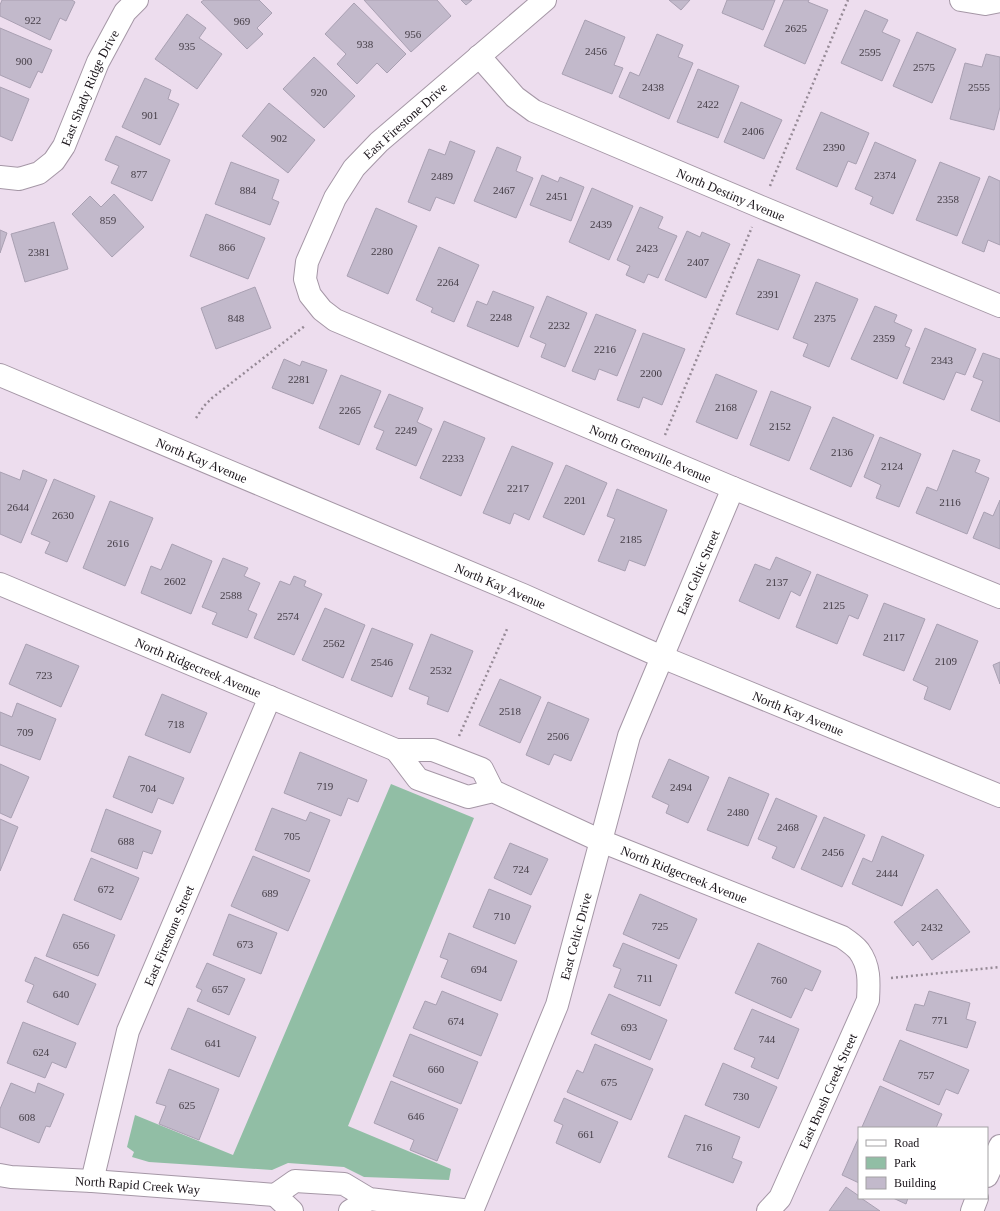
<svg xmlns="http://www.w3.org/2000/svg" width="1000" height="1211" viewBox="0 0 1000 1211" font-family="Georgia,serif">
<rect width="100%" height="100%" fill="#edddee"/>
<polygon fill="#91bea5" points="391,784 474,818 348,1126 451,1169 449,1180 364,1177 344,1167 288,1163 272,1170 149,1162 132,1157 134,1152 127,1147 135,1115 233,1155"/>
<g fill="#c2b9cb" stroke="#a9a0b2">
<polygon points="2,0 72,0 75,2 66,21 60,18 50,40 0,16 0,5"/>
<polygon points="204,0 259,0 272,13 257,28 263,34 247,49 201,2"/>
<polygon points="364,0 437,0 451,16 411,52"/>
<polygon points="461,0 472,0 466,5"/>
<polygon points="669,0 690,0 681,10"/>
<polygon points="727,0 775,0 763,30 722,13"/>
<polygon points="784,0 809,0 808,2 828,10 805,64 764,46"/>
<polygon points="354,3 406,54 387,73 377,63 357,84 337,64 346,54 325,34"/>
<polygon points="865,10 888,20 882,32 900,40 882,81 841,63"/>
<polygon points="187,14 206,28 199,38 222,54 197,89 155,59"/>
<polygon points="585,20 625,37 614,65 623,68 612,94 562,74"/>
<polygon points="0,28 52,50 42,73 38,71 30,88 0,75"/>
<polygon points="917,32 956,49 932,103 893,86"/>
<polygon points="657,34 683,45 678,57 693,63 669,119 619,97 630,72 639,76"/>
<polygon points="986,54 1000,57 1000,107 994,130 950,119 965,63 982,67"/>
<polygon points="314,57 355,96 324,128 283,89"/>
<polygon points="698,69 739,86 718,138 677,122"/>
<polygon points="145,78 171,90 168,99 179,104 160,145 122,127"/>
<polygon points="0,87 29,99 12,141 0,136"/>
<polygon points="741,102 782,120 764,159 724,142"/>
<polygon points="269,103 315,140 288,173 242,136"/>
<polygon points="821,112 869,133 856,164 848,161 837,187 796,169"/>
<polygon points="116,136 170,160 152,201 111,183 119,166 105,160"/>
<polygon points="450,141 475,151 454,204 436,197 430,211 408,202 429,149 445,155"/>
<polygon points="875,142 916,160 893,214 870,204 873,197 855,189"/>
<polygon points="497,147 521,157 516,171 533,178 516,218 474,201"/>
<polygon points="231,162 279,180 272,199 279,202 270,225 215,204"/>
<polygon points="940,162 980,178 957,236 916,220"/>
<polygon points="542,175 558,182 560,177 584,187 571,221 530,205"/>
<polygon points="989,176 1000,181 1000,245 988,240 984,252 962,243"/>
<polygon points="592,188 633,206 609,260 569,242"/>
<polygon points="114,194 144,227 112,257 72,214 90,196 101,207"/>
<polygon points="640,207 663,217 658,228 677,236 658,278 648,274 644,283 626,275 630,266 617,260"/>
<polygon points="376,208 417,226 388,294 347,276"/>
<polygon points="206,214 265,238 248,279 190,256"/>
<polygon points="54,222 68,269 25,282 11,234"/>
<polygon points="0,230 7,233 0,253"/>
<polygon points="687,231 700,237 702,232 730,244 706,298 665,280"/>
<polygon points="439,247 479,265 454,322 431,312 433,308 416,300"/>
<polygon points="758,259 800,275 778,330 736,314"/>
<polygon points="816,282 858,299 829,367 803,356 808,344 793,338"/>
<polygon points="255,287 271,328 216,349 201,308"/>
<polygon points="493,291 534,307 518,347 467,326 477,301 487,305"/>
<polygon points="547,296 587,313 565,367 541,357 546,344 530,337"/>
<polygon points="875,306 897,315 894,322 912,330 905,346 910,348 897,379 851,359"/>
<polygon points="596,314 636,330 617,376 599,369 595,380 572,371"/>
<polygon points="925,328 976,349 965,375 956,372 944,400 903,383"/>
<polygon points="643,333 685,349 662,405 643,397 639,408 617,400"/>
<polygon points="983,353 1000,359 1000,422 971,410 983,381 973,377"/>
<polygon points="284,359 300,366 302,361 327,370 313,404 272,388"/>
<polygon points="716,374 757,391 737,439 696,422"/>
<polygon points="341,375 381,391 359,445 319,428"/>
<polygon points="771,391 811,407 789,461 750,445"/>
<polygon points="389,394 423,408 417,422 432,429 416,466 376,449 384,431 374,427"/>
<polygon points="833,417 874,435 851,487 810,469"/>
<polygon points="444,421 485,438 461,496 420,478"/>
<polygon points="880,437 921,454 899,507 876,498 881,485 864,477"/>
<polygon points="512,446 553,463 529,520 514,513 510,524 483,513"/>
<polygon points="953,450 980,460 975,472 989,478 967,534 916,513 927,487 937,491"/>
<polygon points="566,465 607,483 584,535 543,517"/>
<polygon points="23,470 47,480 21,543 0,534 0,472 20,480"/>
<polygon points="54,479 95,496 67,562 45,553 50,542 31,534"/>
<polygon points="617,489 667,510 645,566 629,560 625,571 598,561 615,519 607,516"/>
<polygon points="1000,500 1000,549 973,538 984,512 993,516"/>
<polygon points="110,501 153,518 125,586 83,568"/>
<polygon points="172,544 212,561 191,614 141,593 151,566 161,570"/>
<polygon points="776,557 811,572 800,596 791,591 779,619 739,601 755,564 770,570"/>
<polygon points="223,558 248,568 244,576 260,583 248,610 257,614 247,638 212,624 217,613 202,607"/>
<polygon points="817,574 868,595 858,619 849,615 837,644 796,627"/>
<polygon points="294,576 306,581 304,586 322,594 294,655 254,638 280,581 290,585"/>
<polygon points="884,603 925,619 904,671 863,655"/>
<polygon points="325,608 365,625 343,678 302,660"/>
<polygon points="937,624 978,641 950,710 924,699 928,687 913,680"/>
<polygon points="372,628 413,644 392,697 351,680"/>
<polygon points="431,634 473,651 448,712 427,704 429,697 409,689"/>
<polygon points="26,644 79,666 61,707 9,684"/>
<polygon points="1000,662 1000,684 993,665"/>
<polygon points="500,679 541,697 520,743 479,725"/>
<polygon points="162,694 207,713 190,753 145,735"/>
<polygon points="548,702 589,719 571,761 554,754 549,765 526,755"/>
<polygon points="17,703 56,719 40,760 0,745 0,712 12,717"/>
<polygon points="300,752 367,780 358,802 348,798 341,816 284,793"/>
<polygon points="129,756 184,778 173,804 158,798 152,813 113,797"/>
<polygon points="669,759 709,777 688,823 666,813 669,805 652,797"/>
<polygon points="0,764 29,777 11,818 0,813"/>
<polygon points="729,777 769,794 748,846 707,830"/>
<polygon points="776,798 817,816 794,868 772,858 777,847 758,839"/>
<polygon points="272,808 306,821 310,812 330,820 309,872 255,850"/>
<polygon points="106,809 161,831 152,854 143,851 137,869 91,851"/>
<polygon points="824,817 865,835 842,887 801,869"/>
<polygon points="0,819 18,827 0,871"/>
<polygon points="882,836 924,855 902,906 852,884 863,858 872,862"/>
<polygon points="510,843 548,859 531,895 494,878"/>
<polygon points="253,856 310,880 288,931 231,906"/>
<polygon points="91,858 139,878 121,920 74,900"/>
<polygon points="489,889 531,906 515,944 473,927"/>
<polygon points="937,889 970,932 932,960 918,941 913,946 894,922"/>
<polygon points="640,894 697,919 679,959 623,934"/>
<polygon points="63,914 115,935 98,976 46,956"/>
<polygon points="229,914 277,933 261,974 213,955"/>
<polygon points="449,933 517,961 501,1001 441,977 448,960 440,957"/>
<polygon points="623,943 677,965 660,1006 614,987 621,969 613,966"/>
<polygon points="758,943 821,971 812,991 805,988 791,1018 735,993"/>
<polygon points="35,957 96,984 78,1025 27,1002 34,985 25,981"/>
<polygon points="207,963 245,979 229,1015 197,1001 202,990 196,987"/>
<polygon points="442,991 498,1014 481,1056 413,1028 425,1001 436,1005"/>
<polygon points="929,991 970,1003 966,1019 976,1022 967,1048 906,1030 915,1004 924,1006"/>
<polygon points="609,994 667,1020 650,1060 591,1034"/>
<polygon points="188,1008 256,1037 239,1077 171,1049"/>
<polygon points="752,1009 799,1029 778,1079 751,1067 755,1058 734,1049"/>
<polygon points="23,1022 76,1043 66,1068 52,1062 45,1078 7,1063"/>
<polygon points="410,1034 478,1062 461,1104 393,1076"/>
<polygon points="900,1040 969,1070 958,1094 946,1089 939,1105 883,1080"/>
<polygon points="595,1044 653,1069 631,1120 567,1092 577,1070 583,1073"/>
<polygon points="723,1063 777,1087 759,1128 705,1105"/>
<polygon points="169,1069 219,1089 199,1140 159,1124 166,1106 156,1103"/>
<polygon points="391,1081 458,1109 437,1161 410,1150 414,1140 374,1123"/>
<polygon points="11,1083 35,1093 38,1083 64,1094 50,1127 46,1126 39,1143 0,1127 0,1109"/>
<polygon points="880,1086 942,1114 936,1128 864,1128 862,1127"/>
<polygon points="564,1098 618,1122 600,1163 556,1143 563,1125 554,1121"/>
<polygon points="685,1115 740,1137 732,1158 742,1162 733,1183 668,1157"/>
<polygon points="859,1137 859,1183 842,1175"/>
<polygon points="846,1187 859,1196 859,1198 861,1198 880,1211 829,1211"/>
<polygon points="893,1198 908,1198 906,1204"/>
</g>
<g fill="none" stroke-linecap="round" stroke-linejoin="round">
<g stroke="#a597a6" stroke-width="24">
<g id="minor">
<path id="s1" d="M545,0L379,142L354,168L335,198L307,262L305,279L310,295L322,310L335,320L733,488L1000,597"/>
<polyline points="961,0 985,4 1000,1"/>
<path id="s2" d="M479,56L515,97L534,111L761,207L1000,306"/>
<path id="s3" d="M0,177L19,179L39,173L54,161L64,146L98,62L125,12L137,0"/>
<path id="s4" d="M0,375L523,595L662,657L1000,796"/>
<path id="s5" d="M0,584L396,750"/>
<path id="s6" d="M493,791L482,769L433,750H396L418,779L468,797L493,791L601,841L842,937C848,941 855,946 859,951C870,966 869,982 868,1000L780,1198L768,1211"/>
<path id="s7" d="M0,1175L11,1177L92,1181L275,1195"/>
<polyline points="987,1176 1000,1146"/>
<path id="s8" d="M92,1181L128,1031L270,697"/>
<polyline points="292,1211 275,1195 295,1181 344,1184 369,1199 471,1211"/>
<polyline points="350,1211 369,1199"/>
<path id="s9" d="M472,1211L557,1005L629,736L733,488"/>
<polyline points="972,1211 977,1198"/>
</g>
</g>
<g stroke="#968a96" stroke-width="2.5" stroke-dasharray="2 3" stroke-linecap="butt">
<polyline points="770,186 848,0"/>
<polyline points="196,418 204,406 212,398 306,325"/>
<polyline points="665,435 752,227"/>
<polyline points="459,736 508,627"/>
<polyline points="891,978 1000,967"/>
</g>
<use href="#minor" stroke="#fff" stroke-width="22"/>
</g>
<g text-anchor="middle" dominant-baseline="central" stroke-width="3.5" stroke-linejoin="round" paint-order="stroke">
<g font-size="11" fill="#443d46">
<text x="33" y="20">922</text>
<text x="242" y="21">969</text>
<text x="796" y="28">2625</text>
<text x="413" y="34">956</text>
<text x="365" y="44">938</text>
<text x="187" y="46">935</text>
<text x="596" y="51">2456</text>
<text x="870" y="52">2595</text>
<text x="24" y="61">900</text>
<text x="924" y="67">2575</text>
<text x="653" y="87">2438</text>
<text x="979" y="87">2555</text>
<text x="319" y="92">920</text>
<text x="708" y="104">2422</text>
<text x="150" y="115">901</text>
<text x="753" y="131">2406</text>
<text x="279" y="138">902</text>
<text x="834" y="147">2390</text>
<text x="139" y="174">877</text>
<text x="885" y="175">2374</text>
<text x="442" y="176">2489</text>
<text x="248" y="190">884</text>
<text x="504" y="190">2467</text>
<text x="557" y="196">2451</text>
<text x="948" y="199">2358</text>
<text x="108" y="220">859</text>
<text x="601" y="224">2439</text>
<text x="227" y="247">866</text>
<text x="647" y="248">2423</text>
<text x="382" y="251">2280</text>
<text x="39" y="252">2381</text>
<text x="698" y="262">2407</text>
<text x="448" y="282">2264</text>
<text x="768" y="294">2391</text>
<text x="501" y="317">2248</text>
<text x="236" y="318">848</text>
<text x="825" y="318">2375</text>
<text x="559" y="325">2232</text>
<text x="884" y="338">2359</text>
<text x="605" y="349">2216</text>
<text x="942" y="360">2343</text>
<text x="651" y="373">2200</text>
<text x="299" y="379">2281</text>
<text x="726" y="407">2168</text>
<text x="350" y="410">2265</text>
<text x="780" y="426">2152</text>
<text x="406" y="430">2249</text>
<text x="842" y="452">2136</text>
<text x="453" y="458">2233</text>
<text x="892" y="466">2124</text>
<text x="518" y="488">2217</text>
<text x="575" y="500">2201</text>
<text x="950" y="502">2116</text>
<text x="18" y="507">2644</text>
<text x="63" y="515">2630</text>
<text x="631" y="539">2185</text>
<text x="118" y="543">2616</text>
<text x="175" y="581">2602</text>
<text x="777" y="582">2137</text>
<text x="231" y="595">2588</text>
<text x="834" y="605">2125</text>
<text x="288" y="616">2574</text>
<text x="894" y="637">2117</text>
<text x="334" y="643">2562</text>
<text x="946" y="661">2109</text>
<text x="382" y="662">2546</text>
<text x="441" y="670">2532</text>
<text x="44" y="675">723</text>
<text x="510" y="711">2518</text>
<text x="176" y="724">718</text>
<text x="25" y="732">709</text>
<text x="558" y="736">2506</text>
<text x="325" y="786">719</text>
<text x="681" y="787">2494</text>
<text x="148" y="788">704</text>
<text x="738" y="812">2480</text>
<text x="788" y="827">2468</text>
<text x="292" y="836">705</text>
<text x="126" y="841">688</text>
<text x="833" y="852">2456</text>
<text x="521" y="869">724</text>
<text x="887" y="873">2444</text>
<text x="106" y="889">672</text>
<text x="270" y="893">689</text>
<text x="502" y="916">710</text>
<text x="660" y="926">725</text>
<text x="932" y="927">2432</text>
<text x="245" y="944">673</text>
<text x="81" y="945">656</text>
<text x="479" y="969">694</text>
<text x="645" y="978">711</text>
<text x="779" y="980">760</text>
<text x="220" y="989">657</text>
<text x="61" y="994">640</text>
<text x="940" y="1020">771</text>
<text x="456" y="1021">674</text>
<text x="629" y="1027">693</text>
<text x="767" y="1039">744</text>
<text x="213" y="1043">641</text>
<text x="41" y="1052">624</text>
<text x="436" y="1069">660</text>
<text x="926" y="1075">757</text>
<text x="609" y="1082">675</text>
<text x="741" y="1096">730</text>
<text x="187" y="1105">625</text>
<text x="416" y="1116">646</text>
<text x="27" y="1117">608</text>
<text x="586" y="1134">661</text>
<text x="704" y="1147">716</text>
</g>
<g font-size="13" fill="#1a141a" stroke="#fff">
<text stroke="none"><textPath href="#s3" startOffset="141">East Shady Ridge Drive</textPath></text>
<text transform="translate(405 121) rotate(-42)">East Firestone Drive</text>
<text stroke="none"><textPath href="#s2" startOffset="292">North Destiny Avenue</textPath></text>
<text stroke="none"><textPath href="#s1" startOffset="772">North Greenville Avenue</textPath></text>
<text stroke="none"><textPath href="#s4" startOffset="219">North Kay Avenue</textPath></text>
<text stroke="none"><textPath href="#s9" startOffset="679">East Celtic Street</textPath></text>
<text stroke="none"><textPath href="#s4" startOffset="543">North Kay Avenue</textPath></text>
<text stroke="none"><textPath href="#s5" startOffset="215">North Ridgecreek Avenue</textPath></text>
<text stroke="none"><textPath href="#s4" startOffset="867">North Kay Avenue</textPath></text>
<text stroke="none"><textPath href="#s6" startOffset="438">North Ridgecreek Avenue</textPath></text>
<text stroke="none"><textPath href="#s8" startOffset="258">East Firestone Street</textPath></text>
<text stroke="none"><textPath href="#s9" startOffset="294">East Celtic Drive</textPath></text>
<text transform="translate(828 1091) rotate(-66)">East Brush Creek Street</text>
<text stroke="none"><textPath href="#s7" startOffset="138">North Rapid Creek Way</textPath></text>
</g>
</g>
<rect x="858" y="1127" width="130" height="72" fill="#ffffff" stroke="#a3a1a3"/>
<rect x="866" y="1140" width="20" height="6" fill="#ffffff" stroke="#a3a1a3"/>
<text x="894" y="1147" font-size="12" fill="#1a141a">Road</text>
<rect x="866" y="1157" width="20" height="12" fill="#91bea5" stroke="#a3a1a3"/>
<text x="894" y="1167" font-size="12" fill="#1a141a">Park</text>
<rect x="866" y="1177" width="20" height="12" fill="#c2b9cb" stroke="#a3a1a3"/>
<text x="894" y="1187" font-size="12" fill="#1a141a">Building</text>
</svg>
